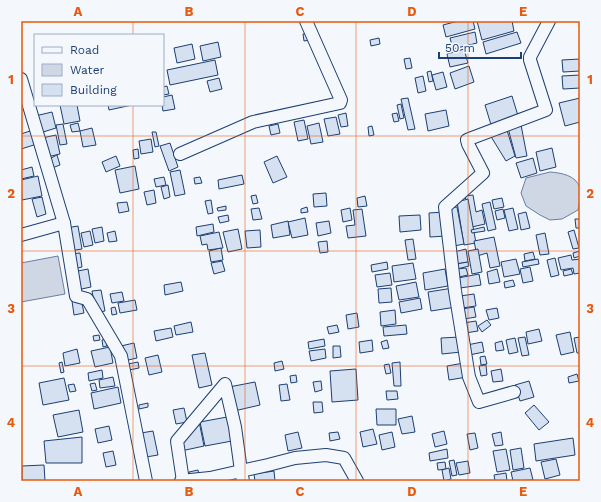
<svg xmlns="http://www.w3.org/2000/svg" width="601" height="502" viewBox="0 0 601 502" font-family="'Work Sans',sans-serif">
<rect width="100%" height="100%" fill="#f4f7fb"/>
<g fill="#cfd7e4" stroke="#687fa3">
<path d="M550,172C561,173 576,175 580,188C582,194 579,204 578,210L562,219L550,220L540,215L526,206L521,193L526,178Z"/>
<polygon points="58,256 65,294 21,302 21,263"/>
</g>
<g fill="#d5e0f0" stroke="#1d3f73">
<polygon points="458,21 473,21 475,29 446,37 443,25"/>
<polygon points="477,21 512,21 514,31 482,40"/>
<polygon points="475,32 477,43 453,49 450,38"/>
<polygon points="517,32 521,43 486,54 483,42"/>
<polygon points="308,33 310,40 304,41 303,34"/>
<polygon points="379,38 380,44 371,46 370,40"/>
<polygon points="218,42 221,57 203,61 200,46"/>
<polygon points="192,44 195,59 177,63 174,48"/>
<polygon points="464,49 468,63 450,67 447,54"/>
<polygon points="410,58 412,68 406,69 404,59"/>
<polygon points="580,59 580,71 563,72 562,60"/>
<polygon points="215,60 218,75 170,85 167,70"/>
<polygon points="469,66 474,82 455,89 450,73"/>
<polygon points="431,71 433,81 429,82 427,72"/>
<polygon points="443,72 447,87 436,90 432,75"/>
<polygon points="580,75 580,88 563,89 562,76"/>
<polygon points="423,76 426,91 418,93 415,78"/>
<polygon points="219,78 222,89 210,92 207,81"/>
<polygon points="167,86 169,94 163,95 163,87"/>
<polygon points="172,95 175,109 163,111 162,105 163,97"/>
<polygon points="512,96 519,119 492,128 485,105"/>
<polygon points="408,98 415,129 408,130 401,99"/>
<polygon points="580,98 580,122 565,126 559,103"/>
<polygon points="401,104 404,118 400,119 397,105"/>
<polygon points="60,105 77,105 80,121 64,124"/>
<polygon points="108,105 132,105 109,110"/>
<polygon points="446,110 449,126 428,131 425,114"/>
<polygon points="52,112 56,128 40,133 35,116"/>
<polygon points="346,113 348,126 341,127 338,115"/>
<polygon points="397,113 399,121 394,122 392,114"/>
<polygon points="336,117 340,134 328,136 324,119"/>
<polygon points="304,120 308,139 298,141 294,122"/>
<polygon points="78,123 80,131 72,132 70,125"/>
<polygon points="319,123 323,142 311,144 307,126"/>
<polygon points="63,124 67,144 60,145 56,125"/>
<polygon points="278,124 280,133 271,135 269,126"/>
<polygon points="521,125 527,156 516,158 508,128"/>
<polygon points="372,126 374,135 369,136 368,127"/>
<polygon points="506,127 515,156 506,161 490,135"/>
<polygon points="92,128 96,145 83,147 80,131"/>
<polygon points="33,130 37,144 21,149 21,134"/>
<polygon points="152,132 156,132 159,146 155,147"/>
<polygon points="56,135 60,154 47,157 42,138"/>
<polygon points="151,139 153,152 141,154 139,141"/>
<polygon points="170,143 178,167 169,171 160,146"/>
<polygon points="552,148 556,167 540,171 536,152"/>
<polygon points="138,149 139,158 134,159 133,150"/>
<polygon points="57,155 60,165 52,168 49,159"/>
<polygon points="116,156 120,166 106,172 102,162"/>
<polygon points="277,156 287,177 273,183 264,162"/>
<polygon points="533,158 537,173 521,178 516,163"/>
<polygon points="135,166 139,189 120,193 115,170"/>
<polygon points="32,167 34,176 21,179 21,170"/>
<polygon points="180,170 185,194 175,196 170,172"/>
<polygon points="242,175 244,184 219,189 218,180"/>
<polygon points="38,176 42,196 22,200 21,180"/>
<polygon points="164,177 166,185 156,187 154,179"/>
<polygon points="200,177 202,183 195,184 194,178"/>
<polygon points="168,185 170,197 164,199 161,187"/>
<polygon points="154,190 156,203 147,205 144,192"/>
<polygon points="326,193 327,206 314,207 313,194"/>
<polygon points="256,195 258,203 253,204 251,196"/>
<polygon points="473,195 476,212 482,210 485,224 472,227 465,196"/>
<polygon points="365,196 367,206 358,207 357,198"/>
<polygon points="42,197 46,214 37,217 32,199"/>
<polygon points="502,198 504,207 494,209 492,200"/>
<polygon points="468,199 476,243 464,245 457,202"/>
<polygon points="211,200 213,213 208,214 205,201"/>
<polygon points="127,202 129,211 119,213 117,203"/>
<polygon points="490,202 496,229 488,231 482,204"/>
<polygon points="226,206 226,210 218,211 217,208"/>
<polygon points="307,207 308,212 301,213 301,209"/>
<polygon points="457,207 464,244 454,246 448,208"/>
<polygon points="259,208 262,219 253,220 251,209"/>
<polygon points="350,208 352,220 343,222 341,210"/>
<polygon points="513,208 518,229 509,231 504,210"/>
<polygon points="362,209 366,236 348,238 346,226 355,225 353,210"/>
<polygon points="503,209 505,218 497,220 495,211"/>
<polygon points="444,212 446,236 430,237 429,213"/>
<polygon points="526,212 530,228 521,230 518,214"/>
<polygon points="228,215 229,221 220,223 218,217"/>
<polygon points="420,215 421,230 400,232 399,216"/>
<polygon points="305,218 308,235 292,238 288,222"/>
<polygon points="575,219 580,219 580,228 576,228"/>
<polygon points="288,221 290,235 273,238 271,225"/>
<polygon points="329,221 331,233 318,236 316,223"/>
<polygon points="213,224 214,232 197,236 196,227"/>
<polygon points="78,226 82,249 70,251 66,228"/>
<polygon points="102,227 104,241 95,243 92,229"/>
<polygon points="484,227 485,231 472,233 471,230"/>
<polygon points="238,229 242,249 228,252 223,232"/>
<polygon points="260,230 261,247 247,248 245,231"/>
<polygon points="574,230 579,248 573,249 568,232"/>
<polygon points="90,231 93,245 84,247 81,233"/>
<polygon points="115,231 117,241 109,242 107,233"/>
<polygon points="219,232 223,248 208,250 207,244 202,245 200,236"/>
<polygon points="545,233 549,254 540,255 536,235"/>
<polygon points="494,237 500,266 490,268 487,253 477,256 474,241"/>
<polygon points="413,239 416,259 408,260 405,240"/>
<polygon points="327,241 328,252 320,253 318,242"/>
<polygon points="221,248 223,260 211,262 209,251"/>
<polygon points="466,249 468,262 456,264 454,252"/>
<polygon points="478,249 482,272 472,274 468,251"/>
<polygon points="580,251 580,256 574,258 573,253"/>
<polygon points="533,252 535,259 525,261 524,254"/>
<polygon points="80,253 82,267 74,269 71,254"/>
<polygon points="571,255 572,260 580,259 580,273 574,274 573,268 561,270 558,258"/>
<polygon points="555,258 559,275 551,277 547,260"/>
<polygon points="516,259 520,274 504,277 501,262"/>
<polygon points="538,259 539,264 523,267 522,262"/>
<polygon points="222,261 225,271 214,274 211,263"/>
<polygon points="387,262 388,269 372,272 371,265"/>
<polygon points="468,262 469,266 457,269 456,264"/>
<polygon points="413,263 416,279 394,282 392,266"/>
<polygon points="530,267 533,281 523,283 520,269"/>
<polygon points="466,268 468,275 459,277 457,269"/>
<polygon points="88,269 91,287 77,290 73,272"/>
<polygon points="445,269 448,286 425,290 423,273"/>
<polygon points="497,269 500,282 489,284 487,272"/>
<polygon points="571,269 573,274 564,276 563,271"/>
<polygon points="390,273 392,285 377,287 375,275"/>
<polygon points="479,274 481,285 460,288 458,278"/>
<polygon points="513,280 515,286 505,288 504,282"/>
<polygon points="181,282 183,291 165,295 164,285"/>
<polygon points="416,282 419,297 399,300 396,286"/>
<polygon points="391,288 392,302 379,303 378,289"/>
<polygon points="453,288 456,307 431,311 428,292"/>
<polygon points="101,290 105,311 96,313 92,291"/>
<polygon points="122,292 124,301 112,303 110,294"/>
<polygon points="474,294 476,306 462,308 460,296"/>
<polygon points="420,298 422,309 401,313 399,302"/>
<polygon points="81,299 84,313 74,315 72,301"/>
<polygon points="135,300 137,310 120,313 118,303"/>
<polygon points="115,307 117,314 112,315 111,308"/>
<polygon points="474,307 476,317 464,319 462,309"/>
<polygon points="497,308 499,318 489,320 486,310"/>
<polygon points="395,310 396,324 381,326 380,312"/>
<polygon points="357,313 359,327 348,329 346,315"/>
<polygon points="487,320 491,325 482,332 478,326"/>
<polygon points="476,321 478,331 465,333 463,323"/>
<polygon points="191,322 193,332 176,335 174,326"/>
<polygon points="337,325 339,332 329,334 327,327"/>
<polygon points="406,325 407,334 384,336 383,327"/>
<polygon points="171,328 173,337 156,341 154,331"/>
<polygon points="539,329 542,341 528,344 526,332"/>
<polygon points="570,332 574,352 561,355 556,335"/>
<polygon points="99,335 100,340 94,341 93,336"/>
<polygon points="460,337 461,352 442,354 441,338"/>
<polygon points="525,337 529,355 522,356 518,338"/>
<polygon points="580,337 580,353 577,353 574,338"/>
<polygon points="515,338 518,352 509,354 506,340"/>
<polygon points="106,339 107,346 103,347 102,340"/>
<polygon points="324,339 325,346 309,349 308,342"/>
<polygon points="372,340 373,351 360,353 359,342"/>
<polygon points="387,340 389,348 383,349 381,342"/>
<polygon points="502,341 504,350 496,351 495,343"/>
<polygon points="482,342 484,352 469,355 467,345"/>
<polygon points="134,343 137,358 124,361 121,346"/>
<polygon points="333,346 340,346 341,357 333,358"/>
<polygon points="110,347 113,363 95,367 91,351"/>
<polygon points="77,349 80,363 65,366 63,353"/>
<polygon points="325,349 326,358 311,361 309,351"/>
<polygon points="205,353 212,385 199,388 192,355"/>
<polygon points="158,355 162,372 149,375 145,358"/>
<polygon points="485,356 487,364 481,365 480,357"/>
<polygon points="282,361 284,369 275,371 274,363"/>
<polygon points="62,362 64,372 61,373 59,363"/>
<polygon points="138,362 139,368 129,370 128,364"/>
<polygon points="400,362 401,386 394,386 392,363"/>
<polygon points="464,363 467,377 449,380 447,366"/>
<polygon points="389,364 391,373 386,374 384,365"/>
<polygon points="486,365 487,375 481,376 479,366"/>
<polygon points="356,369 358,400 332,402 330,371"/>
<polygon points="501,369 503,381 493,382 491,371"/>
<polygon points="102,370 103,378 89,381 88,373"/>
<polygon points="577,374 579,381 569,383 568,377"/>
<polygon points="296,375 297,382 291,383 290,376"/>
<polygon points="113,377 115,386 100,388 99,380"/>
<polygon points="64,378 69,400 43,405 39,383"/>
<polygon points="321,381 322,390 315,392 313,382"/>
<polygon points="529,381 534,397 520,401 515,385"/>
<polygon points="255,382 260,405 234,411 229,387"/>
<polygon points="95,383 97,390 92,391 90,384"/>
<polygon points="74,384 76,391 70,392 68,385"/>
<polygon points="287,384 290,400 281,401 279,385"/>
<polygon points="118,387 121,403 94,409 91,393"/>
<polygon points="386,391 397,391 398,399 387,400"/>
<polygon points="313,402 322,402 323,412 314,413"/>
<polygon points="148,403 148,407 139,409 139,405"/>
<polygon points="534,405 549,422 539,430 525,413"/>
<polygon points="184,408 187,422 176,424 173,410"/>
<polygon points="376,409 396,409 396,425 377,425"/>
<polygon points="79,410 83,432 58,437 53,415"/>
<polygon points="412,416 415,432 402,434 398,419"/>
<polygon points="227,417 232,441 205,446 200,422"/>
<polygon points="199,421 204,446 181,451 179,444"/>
<polygon points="109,426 112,440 98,443 95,429"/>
<polygon points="373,429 377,444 363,447 360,432"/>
<polygon points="153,431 158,455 146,457 141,433"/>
<polygon points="444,431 447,444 435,447 432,434"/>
<polygon points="298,432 302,448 288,451 285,435"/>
<polygon points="338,432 340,439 330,441 329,433"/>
<polygon points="392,432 395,447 382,450 379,435"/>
<polygon points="501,432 503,445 495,446 492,434"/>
<polygon points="475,433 478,448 470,450 467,434"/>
<polygon points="82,437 82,463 46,463 44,441"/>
<polygon points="573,438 575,455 536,461 534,444"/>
<polygon points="521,448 524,468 513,470 510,450"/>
<polygon points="447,449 448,458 430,461 429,453"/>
<polygon points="506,449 510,470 497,472 493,451"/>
<polygon points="113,451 116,465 106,467 103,453"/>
<polygon points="556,459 560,475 545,479 541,462"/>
<polygon points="454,460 457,475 452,476 449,461"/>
<polygon points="468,461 470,473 459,475 456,463"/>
<polygon points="445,462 446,469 438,470 437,463"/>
<polygon points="44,465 45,481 22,481 22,466"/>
<polygon points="449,468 451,479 444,481 442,470"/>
<polygon points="530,468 533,480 513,481 511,472"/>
<polygon points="198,470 199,475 190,477 189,472"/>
<polygon points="274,471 275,481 255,481 254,474"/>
<polygon points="506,473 507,481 495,481 494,475"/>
<polygon points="239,475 241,481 219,481"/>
</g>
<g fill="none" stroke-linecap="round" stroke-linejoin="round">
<g stroke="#1d3f73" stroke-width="14">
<g id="minor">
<polyline points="21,79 64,223 76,296 87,299 89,302 121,356 146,481"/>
<polyline points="180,154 253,122 340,103 341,100 306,21"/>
<polyline points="21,235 64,223"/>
<polyline points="514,392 479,402 469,377 455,291 445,207 483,173 468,144 467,140 469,139 546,110 530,60 530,57 549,21"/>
<polyline points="181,481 210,478 268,465 295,458 326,455 344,458 357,481"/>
<polyline points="183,481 177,441 225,384 235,427 241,471 243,481"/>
</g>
</g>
<use href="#minor" stroke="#f4f7fb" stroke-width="12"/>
</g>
<path fill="none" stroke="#e8590c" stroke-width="1" stroke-opacity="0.55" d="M133,21V35M245,21V481M356,21V481M468,21V481M133,105V481M21,136H580M21,251H580M21,366H580"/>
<rect width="601" height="502" fill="none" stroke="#f4f7fb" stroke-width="44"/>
<rect x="34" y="34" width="130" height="72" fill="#f4f7fb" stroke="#9eadc5"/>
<rect x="42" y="47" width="20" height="6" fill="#f4f7fb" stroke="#9eadc5"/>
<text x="70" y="54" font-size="12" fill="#1d3f73">Road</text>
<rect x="42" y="64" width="20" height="12" fill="#cfd7e4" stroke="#9eadc5"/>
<text x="70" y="74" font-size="12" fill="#1d3f73">Water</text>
<rect x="42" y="84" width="20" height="12" fill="#d5e0f0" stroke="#9eadc5"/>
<text x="70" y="94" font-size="12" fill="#1d3f73">Building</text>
<path d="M439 52v6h82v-6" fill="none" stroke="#1d3f73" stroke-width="2"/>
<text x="445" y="52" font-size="12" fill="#1d3f73" stroke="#f4f7fb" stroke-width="3" paint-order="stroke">50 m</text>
<rect x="22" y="22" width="557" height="458" fill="none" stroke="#e8590c" stroke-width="1.5"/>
<g font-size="13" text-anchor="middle" font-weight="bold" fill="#e8590c">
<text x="78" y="16">A</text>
<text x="189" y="16">B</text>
<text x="300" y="16">C</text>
<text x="412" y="16">D</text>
<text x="523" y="16">E</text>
<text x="11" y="84">1</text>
<text x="590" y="84">1</text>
<text x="11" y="198">2</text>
<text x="590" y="198">2</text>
<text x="11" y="313">3</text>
<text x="590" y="313">3</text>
<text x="11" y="427">4</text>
<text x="590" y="427">4</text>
<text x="78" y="496">A</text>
<text x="189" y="496">B</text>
<text x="300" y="496">C</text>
<text x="412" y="496">D</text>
<text x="523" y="496">E</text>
</g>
</svg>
